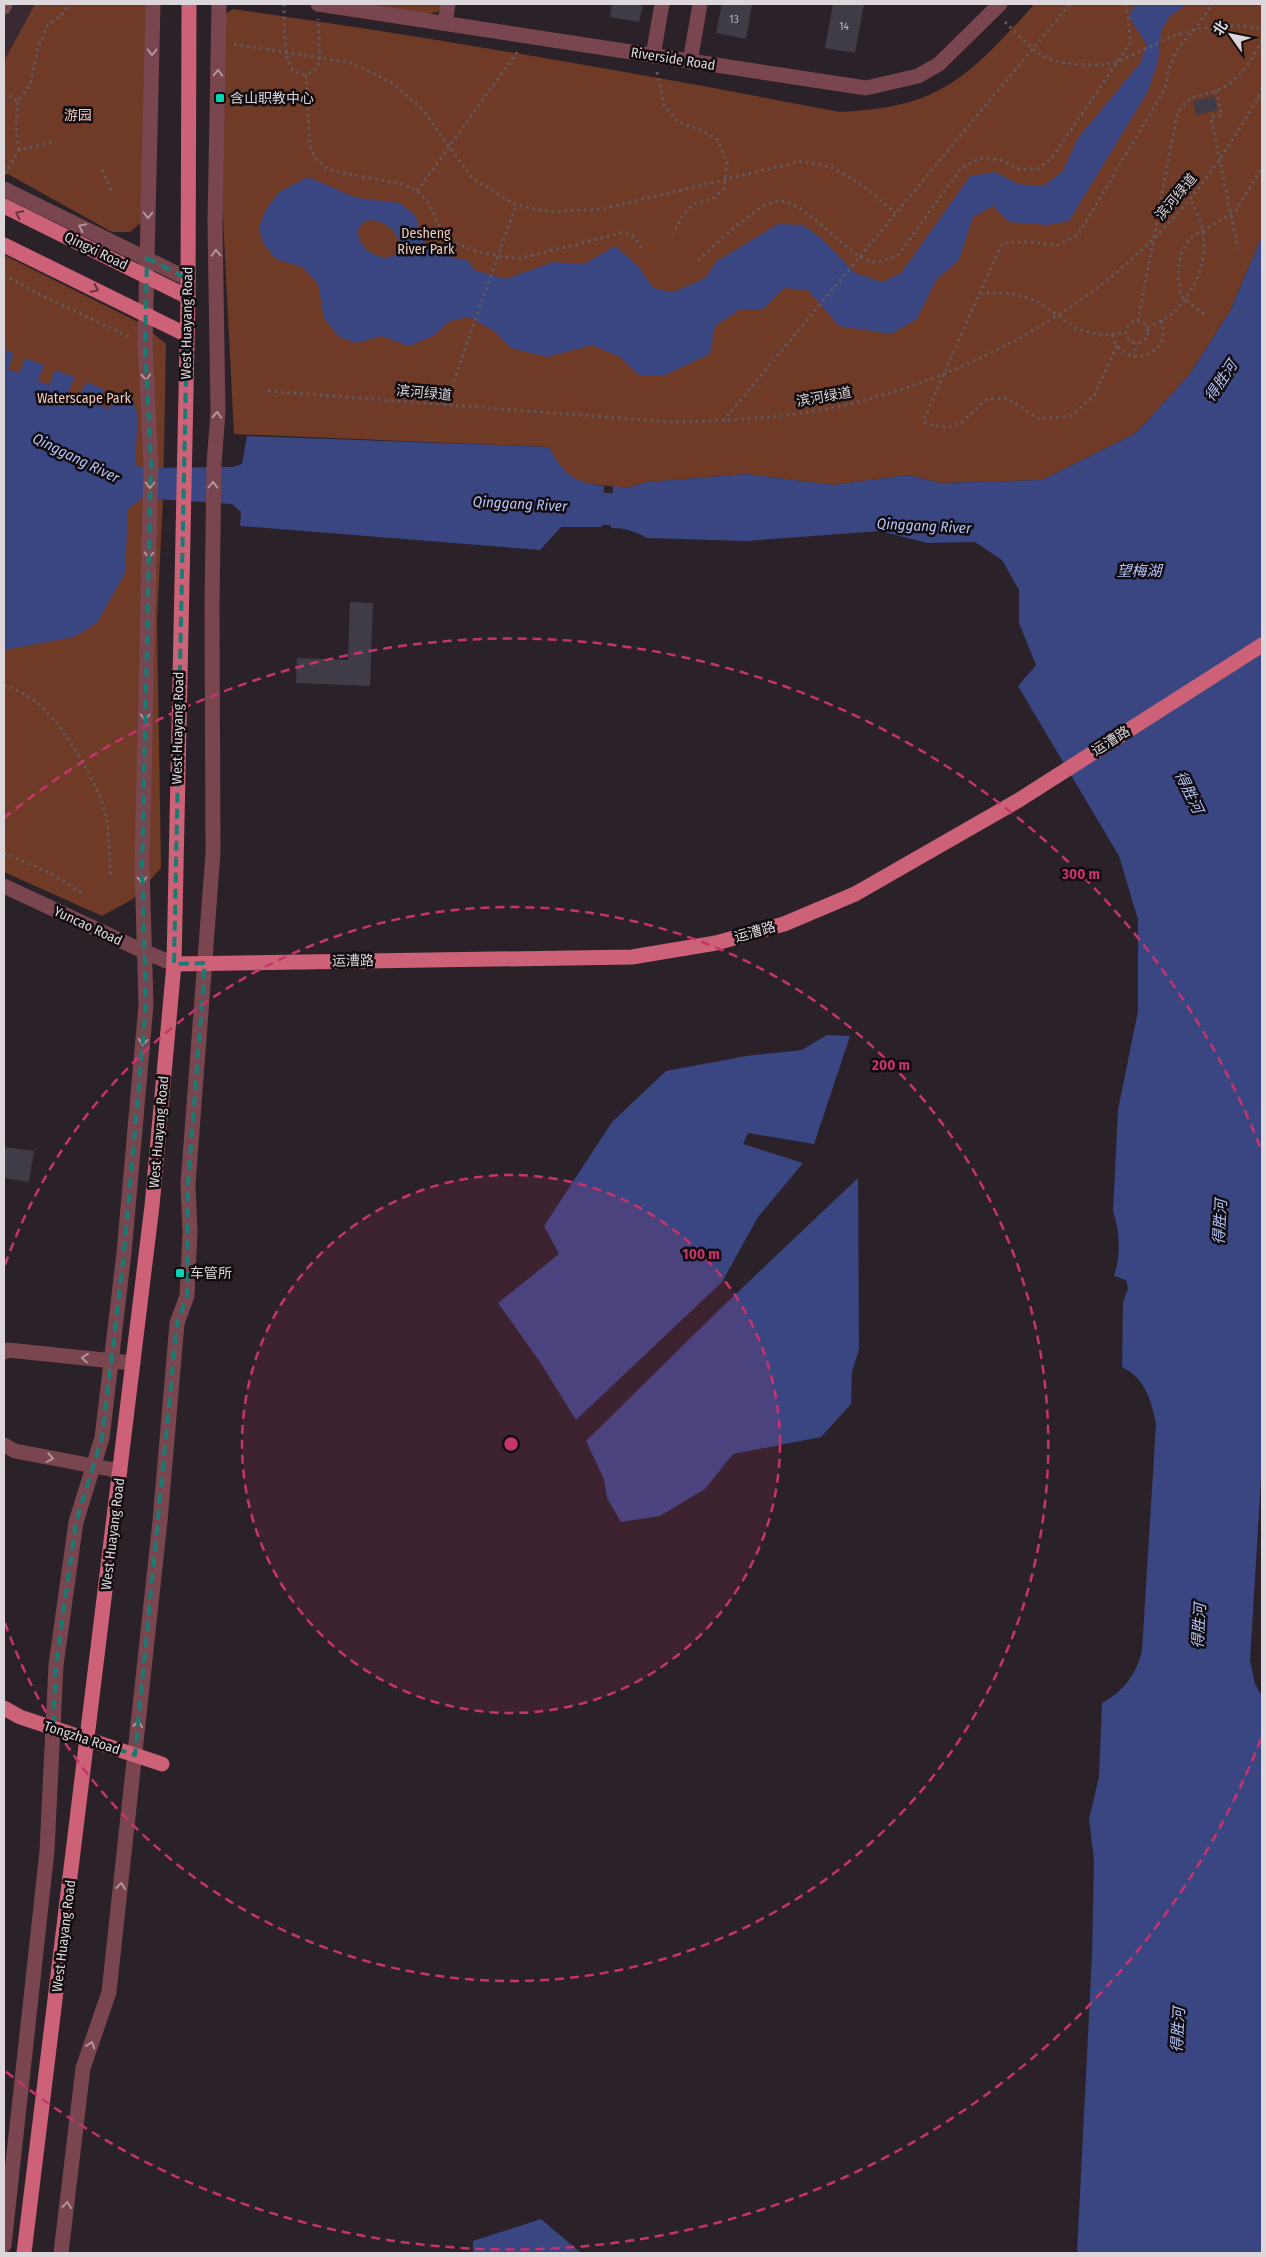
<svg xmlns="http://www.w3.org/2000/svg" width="1266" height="2257" viewBox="0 0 1266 2257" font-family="'Fira Sans Condensed','Noto Sans SC',sans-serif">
<rect width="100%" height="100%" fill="#2b2128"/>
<polygon fill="#382933" points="4,4 35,4 4,61"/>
<g fill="#6f3b27">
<polygon points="35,4 152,4 144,220 130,232 112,232 4,172 4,61"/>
<polygon points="366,4 443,4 438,12 426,14"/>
<path d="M1034,4H1262V236L1230,311L1189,375L1136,433L1042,480L941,483L908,475L833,485L747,474L647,482L627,488L582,483L571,477L558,465L549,447L234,434L213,22L233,9C436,38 638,73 840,112C916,108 950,94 1003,38C1013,27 1025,16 1034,4Z"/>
<polygon points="4,255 142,324 166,344 163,499 157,619 161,868 133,899 102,916 4,872"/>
</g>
<g fill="#3a4681" fill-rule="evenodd">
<path d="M1135,4H1187L1170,16L1161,31L1158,62L1148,91L1069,221L1047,225L1009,222L993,206L973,217L959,260L936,280L917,319L891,334L839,326L808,290L784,288L763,309L739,310L715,326L710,354L665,375L640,376L620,357L592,345L547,357L511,348L494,331L469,317L450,321L433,336L409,346L381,336L357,343L339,337L324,318L318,284L302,267L276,259L263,243L259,228L265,211L279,192L308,177L357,198L400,203L416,216L421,238L430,247L444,255L469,261L474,270L506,279L553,262L584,264L615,246L639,267L653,288L673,292L705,278L717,261L778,224L803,225L821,238L855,273L882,282L901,273L970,176L995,172L1018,184L1043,186L1063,171L1078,138L1140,63L1147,45L1129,17ZM370,220C389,222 397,232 402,249C378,276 338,228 370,220Z"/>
<path d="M1262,236V1461L1250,1661L1255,1684L1262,1696V2253H1077L1092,1956L1094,1860L1089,1819L1099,1777L1102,1703C1123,1692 1136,1675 1142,1651L1156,1424C1151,1400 1145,1378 1122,1367L1123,1303L1128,1288L1126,1280L1114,1276C1121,1254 1120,1232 1113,1211L1118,1110L1138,1011V920L1119,856L1018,686L1036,665L1019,623V590L1002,560L975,542L927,543L880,531L746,541L647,538C634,531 625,528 611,528L613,486L627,488L647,482L747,474L833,485L908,475L941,483L1042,480L1136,433L1189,375L1230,311Z"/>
<path d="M4,349L14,354L8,369L19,373L25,358L44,365L38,381L49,385L55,370L75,377L68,393L79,397L86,382L104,389L98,404L109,409L115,393L133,400L138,417L135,464L142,468L232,467L242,464L247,436L549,447C564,475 573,482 604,486L602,527H561L540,550L240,526L241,512L232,504L142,498L128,509L125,573L97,623L74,637L4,650Z"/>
<polygon points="827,1035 850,1036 814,1144 748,1133 743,1144 803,1163 758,1217 722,1282 576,1420 540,1362 498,1303 559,1254 544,1226 612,1122 666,1071 746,1056 802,1050"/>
<polygon points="858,1178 859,1349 852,1372 851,1404 821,1437 733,1454 705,1489 660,1516 621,1522 607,1498 604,1479 586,1441 721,1308"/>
<polygon points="541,2219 581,2253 473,2253 473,2241"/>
</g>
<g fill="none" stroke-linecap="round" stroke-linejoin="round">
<polyline stroke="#3a4681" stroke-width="32" points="558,506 657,512"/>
</g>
<g fill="#403c47">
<polygon points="612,4 643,4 639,22 610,17"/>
<polygon points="722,4 752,4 746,39 716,33"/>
<polygon points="833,4 864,4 855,53 825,48"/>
<polygon points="1214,96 1218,110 1196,115 1193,101"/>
<polygon points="350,602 373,603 370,686 296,683 297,658 348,660"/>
<polygon points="4,1147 34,1151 29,1182 4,1178"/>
</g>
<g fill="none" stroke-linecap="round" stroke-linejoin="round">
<g stroke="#61585e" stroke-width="3" stroke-dasharray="2.5 4" stroke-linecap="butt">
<path d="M284,4C285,20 282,60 294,71C297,73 302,74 306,75L317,68L320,58L318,19"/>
<path d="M1005,22C1018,35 1031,50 1048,58C1065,66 1103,67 1120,61C1136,54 1152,45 1168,38C1196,27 1233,21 1262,30"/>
<polyline points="234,44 351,63 391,82 423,110 472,178 516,205 552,212 602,209 802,161 834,168 863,186 896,213"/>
<polyline points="657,72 664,105 678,122 701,130 718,140 727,163 724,188 713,199 694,204 683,215 673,234"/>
<path d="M306,75L310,146L316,159L328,170L402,184L417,191L428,202L442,231L453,242L478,252L518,259L621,233C634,234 637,240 643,251"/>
<polyline points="1216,91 1222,115 1211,117 1238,249"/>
<polyline points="4,92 18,101"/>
<polyline points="1258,97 1262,104"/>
<polyline points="19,150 16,125 18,101 30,85 39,44 48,25 61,16 69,4"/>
<polyline points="102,170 112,192"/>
<polyline points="5,174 19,150 52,142"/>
<polyline points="417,191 519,50"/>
<path d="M698,260C715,246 757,203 778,201C803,199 842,249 866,260C877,265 889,259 899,254L961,168L981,158L1001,160L1022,170L1039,168L1051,159L1131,42L1126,4"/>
<polyline points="4,275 35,292 129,337"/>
<polyline points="980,293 1011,293 1037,301 1077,329 1100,335 1126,333"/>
<polyline points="1204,314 1181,296 1178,276 1180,256 1190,238 1235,212 1262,167"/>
<circle cx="1137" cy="332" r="11"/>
<path d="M1138,321L1177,115C1190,89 1203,99 1224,87C1241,78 1255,56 1262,39"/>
<path d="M1147,327C1154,324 1162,321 1168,317C1193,297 1208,264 1203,232C1201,221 1195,209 1191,199"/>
<path d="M1112,335C1124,373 1174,356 1161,320"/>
<polyline points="1117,346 1094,396 1070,416 1039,419 1007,398 987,399 962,422 949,427 934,426 923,421 1002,243 1028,242 1058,245 1078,235 1165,89 1169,69 1176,51 1195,29 1212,4"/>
<polyline points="1135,357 1136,343"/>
<path d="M268,391L671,422C735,421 803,417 865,400C1014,360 1153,271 1234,137C1244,121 1255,105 1262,88"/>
<polyline points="445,406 516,205"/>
<polyline points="723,421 1070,4"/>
<path d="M4,685C17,690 33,698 43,708C66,730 100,786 106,817C110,836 109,856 111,875"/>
<polyline points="4,853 50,873 84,894"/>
</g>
<g stroke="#79454e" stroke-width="15">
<polyline points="318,4 866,88 918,76 939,64 1000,4"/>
<polyline points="4,7 5,4"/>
<polyline points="445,23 448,4"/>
<polyline points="653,56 662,4"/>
<polyline points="690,62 700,4"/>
<polyline points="4,189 188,279"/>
<polyline points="4,886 145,952 174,964"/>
<polyline points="4,1352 8,1350 133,1363"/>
<polyline points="4,1445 15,1451 120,1471"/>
<polyline points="4,2245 47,1851 56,1665 76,1522 102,1438 124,1253 146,1005 142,867 151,463 145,345 153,4"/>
<polyline points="61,2253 83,2068 109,1992 160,1521 177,1323 187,1296 190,1232 188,1184 213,853 212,606 214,464 218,412 215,223 219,4"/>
</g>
<g stroke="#cc6177" stroke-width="15">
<polyline points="4,206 188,297"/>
<polyline points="4,245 187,335"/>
<polyline points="174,964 632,957 716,943 784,924 855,894 1019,800 1262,645"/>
<polyline points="4,1708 20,1717 162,1764"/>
<polyline points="24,2253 152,1206 174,964 188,297 189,4"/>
</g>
</g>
<defs><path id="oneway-chevron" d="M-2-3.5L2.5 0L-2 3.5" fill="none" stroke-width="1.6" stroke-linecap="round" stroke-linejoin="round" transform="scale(1.25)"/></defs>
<g stroke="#b0959c">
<use href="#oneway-chevron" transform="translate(152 52) rotate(91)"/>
<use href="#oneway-chevron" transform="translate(218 73) rotate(-89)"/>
<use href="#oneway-chevron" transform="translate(148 215) rotate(91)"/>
<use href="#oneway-chevron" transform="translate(82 227) rotate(-154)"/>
<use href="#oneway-chevron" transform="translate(216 253) rotate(-91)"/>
<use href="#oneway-chevron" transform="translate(146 377) rotate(87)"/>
<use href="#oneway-chevron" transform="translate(217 415) rotate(-87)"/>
<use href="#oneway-chevron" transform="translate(150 485) rotate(91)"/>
<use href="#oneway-chevron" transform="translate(213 485) rotate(-89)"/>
<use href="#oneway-chevron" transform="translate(149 555) rotate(91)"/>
<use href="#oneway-chevron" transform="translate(145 717) rotate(91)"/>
<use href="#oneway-chevron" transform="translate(142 880) rotate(88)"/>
<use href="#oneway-chevron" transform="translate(143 1042) rotate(95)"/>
<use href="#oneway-chevron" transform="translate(85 1358) rotate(-174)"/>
<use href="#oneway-chevron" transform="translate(50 1458) rotate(11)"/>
<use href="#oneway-chevron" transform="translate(138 1724) rotate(-84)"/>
<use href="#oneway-chevron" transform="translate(121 1886) rotate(-84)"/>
<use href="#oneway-chevron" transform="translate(91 2045) rotate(-71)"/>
<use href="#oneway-chevron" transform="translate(67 2205) rotate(-83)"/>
</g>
<g stroke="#65323e">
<use href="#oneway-chevron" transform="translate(19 214) rotate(-154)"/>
<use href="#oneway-chevron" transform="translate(95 289) rotate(26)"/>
</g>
<path fill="none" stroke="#197b73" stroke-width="4" stroke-dasharray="10 6" stroke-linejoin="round" d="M147,258L188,279L174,964L205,963L188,1184L187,1296L177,1323L135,1755L53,1728L56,1665L76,1522L102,1438L124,1253L146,1005L142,867L151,463L145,345Z"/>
<circle cx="511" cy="1444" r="269" fill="#c6346e" fill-opacity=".12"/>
<g fill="none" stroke="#c6346e" stroke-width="2.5" stroke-dasharray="9 6">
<circle cx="511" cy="1444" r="269"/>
<path d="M5 1265A537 537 0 1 1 5 1623"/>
<path d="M1261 1739A806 806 0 0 1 4 2070M4 818A806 806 0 0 1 1261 1149"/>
</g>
<g fill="#09d5b5" stroke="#100c0f" stroke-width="2">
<rect x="215" y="93" width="10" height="10" rx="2.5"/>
<rect x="175" y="1268" width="10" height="10" rx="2.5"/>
</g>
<g text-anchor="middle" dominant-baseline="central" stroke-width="5" stroke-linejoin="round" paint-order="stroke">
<g font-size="11" fill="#b6b0b6">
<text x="734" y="19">13</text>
<text x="844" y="26">14</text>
</g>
<g font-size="14" fill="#ddd6db" stroke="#100c0f">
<text transform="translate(673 59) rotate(9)">Riverside Road</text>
<text transform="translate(1176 197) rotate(-50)">滨河绿道</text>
<text transform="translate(96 251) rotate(26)">Qingxi Road</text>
<text transform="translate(187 323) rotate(-89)">West Huayang Road</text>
<text transform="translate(424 393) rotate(5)">滨河绿道</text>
<text transform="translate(824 397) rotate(-10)">滨河绿道</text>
<text transform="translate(178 728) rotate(-89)">West Huayang Road</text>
<text transform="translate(1111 741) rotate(-32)">运漕路</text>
<text transform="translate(88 926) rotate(25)">Yuncao Road</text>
<text transform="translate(755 932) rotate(-16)">运漕路</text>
<text transform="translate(353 961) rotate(-1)">运漕路</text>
<text transform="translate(159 1132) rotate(-85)">West Huayang Road</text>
<text transform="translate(113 1534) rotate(-83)">West Huayang Road</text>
<text transform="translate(82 1738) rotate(18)">Tongzha Road</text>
<text transform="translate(64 1936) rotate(-83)">West Huayang Road</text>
</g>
<g font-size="14" fill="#ddd6db" stroke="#100c0f" text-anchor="start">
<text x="230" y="98">含山职教中心</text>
<text x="190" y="1273">车管所</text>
</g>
<g font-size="14" fill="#f4cabb" stroke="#100c0f">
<text x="78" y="115">游园</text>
<text x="426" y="233">Desheng<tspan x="426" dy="16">River Park</tspan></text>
<text x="84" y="398">Waterscape Park</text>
</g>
<g font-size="15" font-style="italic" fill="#b2c1f7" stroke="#100c0f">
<text transform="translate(1221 381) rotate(-56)">得胜河</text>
<text transform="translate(76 458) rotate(26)">Qinggang River</text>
<text transform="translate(520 504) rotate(3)">Qinggang River</text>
<text transform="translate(924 526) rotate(3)">Qinggang River</text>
<text x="1139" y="571">望梅湖</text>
<text transform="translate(1189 792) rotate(64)">得胜河</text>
<text transform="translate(1220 1222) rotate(-87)">得胜河</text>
<text transform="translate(1199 1626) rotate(-87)">得胜河</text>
<text transform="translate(1178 2030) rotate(-87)">得胜河</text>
</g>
</g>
<circle cx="511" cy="1444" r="8" fill="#c6346e" stroke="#100c0f" stroke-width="2.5"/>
<g font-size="15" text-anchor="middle" font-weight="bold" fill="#c6346e" stroke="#100c0f" stroke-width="5" stroke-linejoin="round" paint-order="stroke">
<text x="1081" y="879">300 m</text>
<text x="891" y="1070">200 m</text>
<text x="701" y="1259">100 m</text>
</g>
<rect width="1266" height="2257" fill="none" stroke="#ddd6db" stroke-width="10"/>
<g transform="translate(1231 35) rotate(303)" stroke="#100c0f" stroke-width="4" paint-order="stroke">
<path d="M0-4L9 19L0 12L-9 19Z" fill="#ddd6db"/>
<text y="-8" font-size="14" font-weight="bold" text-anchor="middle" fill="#ddd6db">北</text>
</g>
</svg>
